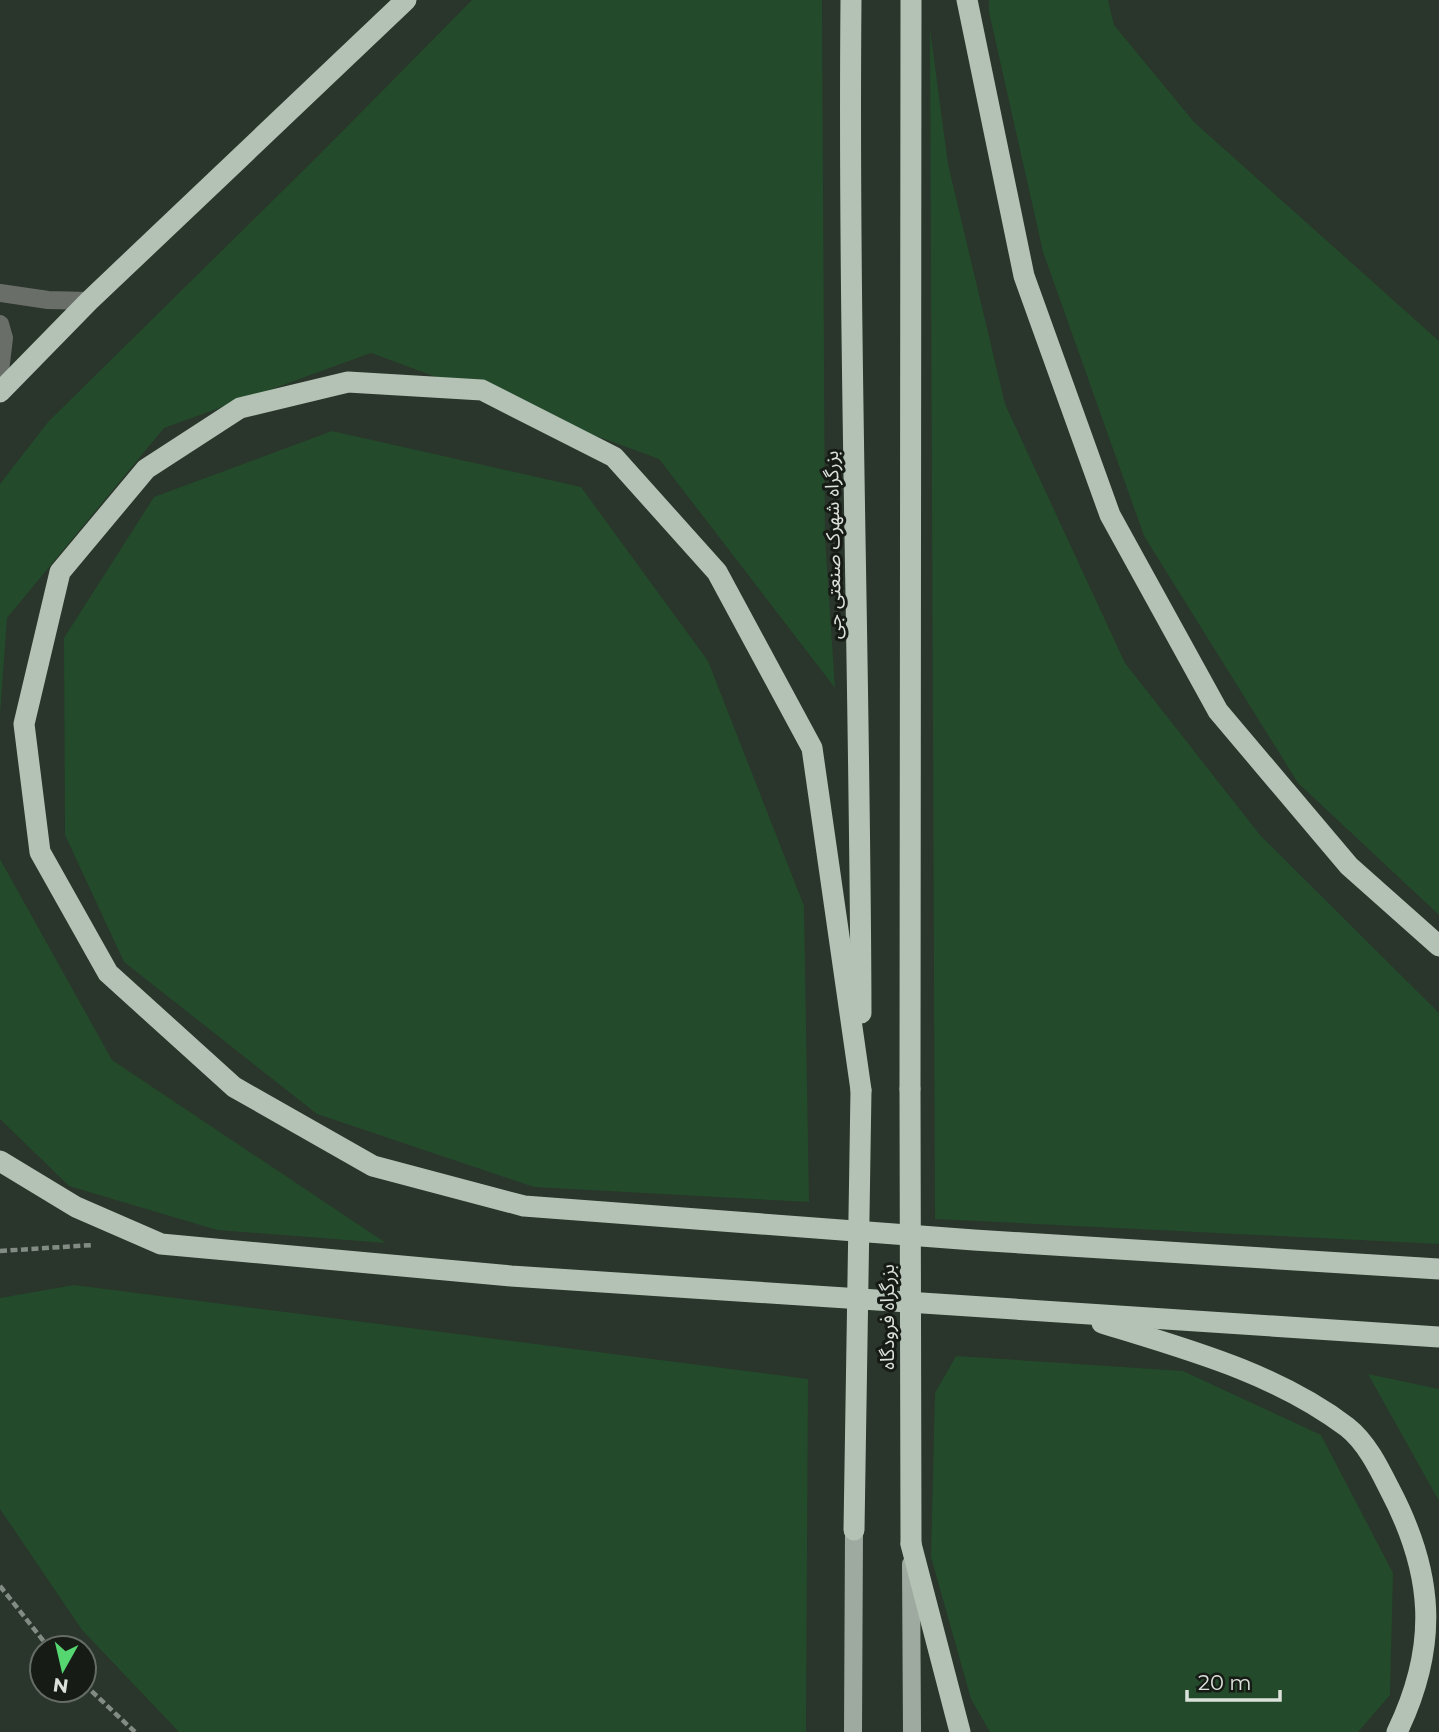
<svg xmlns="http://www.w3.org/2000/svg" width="1439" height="1732" viewBox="0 0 1439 1732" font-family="Montserrat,'Noto Sans Arabic',sans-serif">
<rect width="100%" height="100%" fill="#2a352b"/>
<g fill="#234a2a">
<polygon points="472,0 822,0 825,538 835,688 659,459 371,353 164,428 7,618 0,715 0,484 48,422 319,155"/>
<polygon points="989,0 1108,0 1114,25 1194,122 1439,341 1439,915 1298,783 1144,536 1043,252 989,12"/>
<polygon points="930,29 948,164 1005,404 1125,663 1260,835 1439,1013 1439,1244 935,1219"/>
<polygon points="332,431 581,487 708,661 804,906 809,1202 534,1187 317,1114 124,962 65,835 64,638 154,497"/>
<polygon points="0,859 112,1060 386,1243 217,1230 69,1186 0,1119"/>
<polygon points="74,1285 808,1379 806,1732 179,1732 82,1630 0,1509 0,1298"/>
<polygon points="956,1356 1183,1371 1321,1435 1393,1573 1390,1695 1358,1732 990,1732 971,1699 931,1557 935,1393"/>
<polygon points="1368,1374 1439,1389 1439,1501"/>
</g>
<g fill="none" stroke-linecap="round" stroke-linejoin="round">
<g stroke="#838c84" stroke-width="4.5" stroke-dasharray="7 3.5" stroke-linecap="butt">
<polyline points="0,1251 93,1245"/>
<polyline points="0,1586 49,1648"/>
<polyline points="84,1684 135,1732"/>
</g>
<g stroke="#696e69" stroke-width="18">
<polyline points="0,293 48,300 89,301"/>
<polyline points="0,324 4,338 0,371"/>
</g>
<g stroke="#9eaa9f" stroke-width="18">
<polyline points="911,1564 912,1732"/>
<polyline points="853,1732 854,1530"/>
</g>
<g stroke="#b4c2b5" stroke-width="21">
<path d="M851,0C848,338 860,675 861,1013"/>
<polyline points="967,0 1024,276 1110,515 1218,711 1349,866 1439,946"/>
<polyline points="0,392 89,301 406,0"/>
<polyline points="910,1089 911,0"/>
<polyline points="861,1090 812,748 717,572 614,457 482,390 348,382 240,408 146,469 60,572 24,724 40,852 108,973 234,1087 373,1166 524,1206 974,1240 1439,1269"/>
<polyline points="0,1161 76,1207 161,1244 511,1276 1439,1337"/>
<path d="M1102,1323C1186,1349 1276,1373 1347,1427C1366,1442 1378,1466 1389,1488C1434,1573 1439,1645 1397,1732"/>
<polyline points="911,1544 960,1732"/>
</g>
<g stroke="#b4c2b5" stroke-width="21">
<polyline points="910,1089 911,1544"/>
<polyline points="854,1530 861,1090"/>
</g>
</g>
<g text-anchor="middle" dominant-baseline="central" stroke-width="6" stroke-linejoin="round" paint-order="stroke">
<g font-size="19" fill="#dbe2dc" stroke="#161b16">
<text transform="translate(833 545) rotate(-91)">بزرگراه شهرک صنعتی جی</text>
<text transform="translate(887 1317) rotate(-90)">بزرگراه فرودگاه</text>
</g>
</g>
<g transform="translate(63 1669) rotate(188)"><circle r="33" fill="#161b16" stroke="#656b65" stroke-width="2"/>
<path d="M0-5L12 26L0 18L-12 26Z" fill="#56d671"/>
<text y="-10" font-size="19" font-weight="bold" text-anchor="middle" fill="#dbe2dc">N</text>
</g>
<path d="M1187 1690v10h93v-10" fill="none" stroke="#dbe2dc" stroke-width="3.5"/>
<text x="1198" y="1690" font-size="21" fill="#dbe2dc" stroke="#161b16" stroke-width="5" paint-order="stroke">20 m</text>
</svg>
